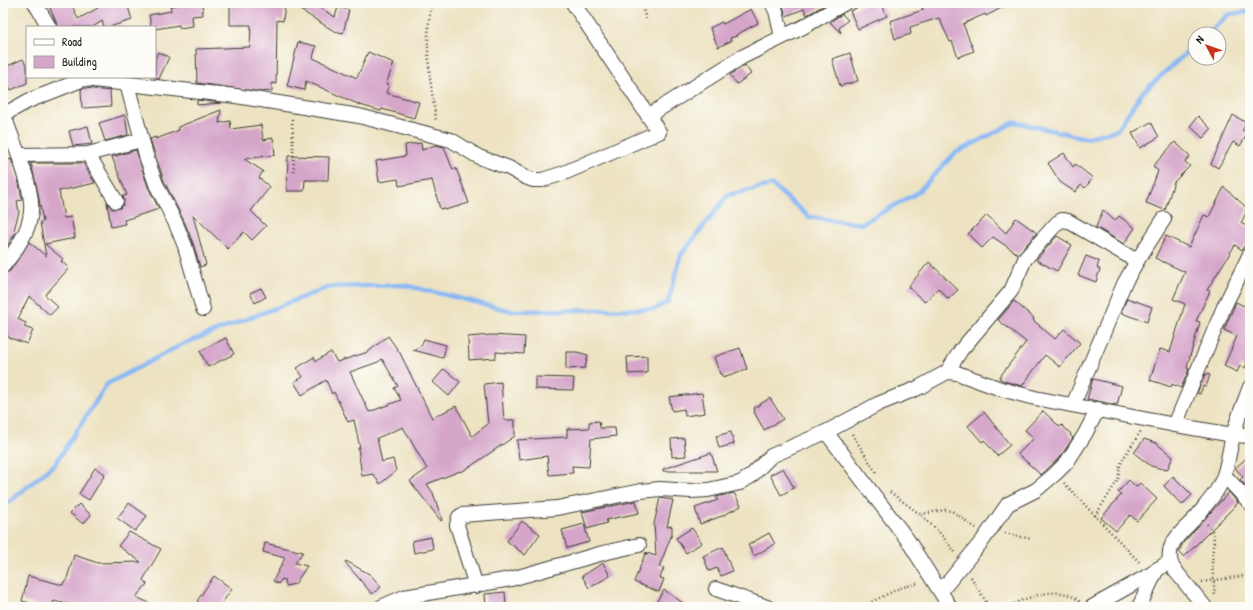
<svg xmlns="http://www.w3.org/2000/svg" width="1253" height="610" viewBox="0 0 1253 610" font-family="'Patrick Hand',sans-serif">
<rect width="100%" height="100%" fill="#fdfcf7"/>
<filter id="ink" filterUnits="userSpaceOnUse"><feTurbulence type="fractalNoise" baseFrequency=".025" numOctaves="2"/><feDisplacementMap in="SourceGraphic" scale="8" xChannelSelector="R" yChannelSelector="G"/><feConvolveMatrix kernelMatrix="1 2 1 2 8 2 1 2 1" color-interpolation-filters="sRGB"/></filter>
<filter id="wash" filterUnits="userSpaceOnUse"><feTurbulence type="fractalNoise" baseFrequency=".012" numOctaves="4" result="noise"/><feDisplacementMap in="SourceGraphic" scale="16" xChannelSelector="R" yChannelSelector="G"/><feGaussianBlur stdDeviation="0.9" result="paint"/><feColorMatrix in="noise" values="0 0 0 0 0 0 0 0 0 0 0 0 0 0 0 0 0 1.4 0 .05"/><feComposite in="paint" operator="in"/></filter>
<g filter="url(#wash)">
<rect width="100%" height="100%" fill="#ede3c3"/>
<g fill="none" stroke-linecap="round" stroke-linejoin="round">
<g stroke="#88b8f4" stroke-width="4.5">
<polyline points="1207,34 1229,14 1250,12"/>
<polyline points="3,507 55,464 107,384 183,344 329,287 404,285 512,311 655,309 668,302 681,255 728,195 772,185 809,217 861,224 917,193 955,153 1015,122 1085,138 1117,130 1141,94 1195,45"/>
</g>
</g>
<g id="blocks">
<g fill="#d5a5ca" fill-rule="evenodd">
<polygon points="48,3 71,3 78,19 98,8 97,5 105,3 127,3 132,20 109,27 104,27 102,21 93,27 58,27"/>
<polygon points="192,3 202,3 203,15 192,16 193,26 179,28 179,25 155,29 155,27 151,27 149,15 171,11 170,6"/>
<polygon points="237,3 285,3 283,21 277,20 276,84 272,83 272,91 261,92 197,83 196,49 250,47 251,25 230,25 230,5 236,5"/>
<polygon points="289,3 312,3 335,17 338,7 349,10 343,33 334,31"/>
<polygon points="782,3 828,3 807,15 804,9 786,16"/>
<polygon points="867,3 881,3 887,16 858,29 850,11"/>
<polygon points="921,3 1011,3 986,16 985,14 963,24 974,51 958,57 952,41 950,42 939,18 910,27 911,34 895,39 890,21 923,10"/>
<polygon points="751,9 758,23 736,35 737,36 730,38 731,41 718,47 710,28 722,22 723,24"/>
<polygon points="842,14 848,20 839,28 841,33 830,22"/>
<polygon points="298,42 316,46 313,58 357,78 368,52 394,63 386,84 389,85 386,93 419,102 414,118 382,109 381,111 360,105 306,81 304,90 287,86"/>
<polygon points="158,52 169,57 159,79 155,78 155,59"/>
<polygon points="850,53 858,81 840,86 832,59"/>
<polygon points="23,59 27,67 27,83 11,90 3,72 3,68"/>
<polygon points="745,65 751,74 737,84 730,75"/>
<polygon points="85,88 110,91 111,106 82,108 81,89"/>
<polygon points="197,100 222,103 197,105"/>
<polygon points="221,110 219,123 230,121 231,129 261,125 263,140 273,138 275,155 244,159 263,171 259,178 270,187 251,211 266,226 252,240 244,232 228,249 193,215 206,265 200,267 193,243 184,221 164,181 150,139 156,137 156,139 179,130 178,127"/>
<polygon points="125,115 128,135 105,141 99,123"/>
<polygon points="1233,115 1247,123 1242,130 1248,133 1240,146 1233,142 1218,168 1211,164"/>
<polygon points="1198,116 1211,129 1203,138 1190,126"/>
<polygon points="1151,122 1159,137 1140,148 1132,133"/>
<polygon points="88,126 92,144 73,146 69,131"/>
<polygon points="1175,142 1190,156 1185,162 1190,166 1174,182 1165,210 1146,203 1158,171 1153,166"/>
<polygon points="421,143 422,150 435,145 444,147 453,170 456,168 469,203 445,210 444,208 440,209 432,180 399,186 398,179 379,182 376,161 406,156 405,145"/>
<polygon points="136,150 148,187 159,209 124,220 125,224 111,227 107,202 112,209 120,208 123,205 124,201 123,196 127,195 112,157"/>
<polygon points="1064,153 1073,167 1075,164 1093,178 1085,188 1081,185 1075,192 1060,182 1048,163"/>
<polygon points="288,156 329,157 328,180 305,180 304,191 287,191"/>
<polygon points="11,159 19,183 22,200 17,201 19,212 14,230 16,232 3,252 3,161"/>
<polygon points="31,163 83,163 95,183 59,191 64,218 71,217 75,238 45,244 63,259 61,261 69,268 45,295 58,307 50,315 29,296 18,319 26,323 24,327 33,330 27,344 10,338 7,335 7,332 3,330 3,274 10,271 29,242 46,256 40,222 43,222 38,193"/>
<polygon points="1224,187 1248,209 1241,223 1250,228 1250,237 1242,250 1235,245 1207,290 1210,291 1196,321 1200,322 1188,363 1187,368 1189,369 1181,388 1172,384 1171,387 1150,380 1160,349 1170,352 1185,304 1173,299 1185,272 1155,258 1166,236 1189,247 1204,215 1209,217"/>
<polygon points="1103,210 1115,221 1119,216 1135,228 1124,244 1096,227"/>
<polygon points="987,215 1006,233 1016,218 1037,233 1018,254 993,237 982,248 968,234"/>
<polygon points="1057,236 1072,245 1057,271 1036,260"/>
<polygon points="1086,256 1099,261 1097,268 1100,269 1096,282 1078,275"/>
<polygon points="929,262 958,290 948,299 938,288 925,302 908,287"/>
<polygon points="261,288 266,297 255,303 250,293"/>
<polygon points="1127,298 1152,307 1147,322 1121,313"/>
<polygon points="1014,301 1034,318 1033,320 1055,339 1064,329 1080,343 1060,367 1045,355 1022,386 1004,381 999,378 1026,342 998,320"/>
<polygon points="1236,302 1250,309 1250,356 1245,368 1240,366 1237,372 1224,366 1237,336 1224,330"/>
<polygon points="491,335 525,337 524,354 496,352 496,358 469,360 468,337"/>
<path d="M388,336L400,353L432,418L456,406L472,436L488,424L484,384L501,382L504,420H515V436L471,466L461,472L460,471L427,484L433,493L442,520L441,521L410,481L427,469L403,427L377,438L382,462L393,459L396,471L380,484L373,474L362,476L358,448H360L354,420L348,422L334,392L332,394L326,380L302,395L294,382L303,377L297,368L314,357L316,361L331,352L337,362L368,352ZM382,359L398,386L394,388L401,400L369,412L350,372L378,362Z"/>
<polygon points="226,338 234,354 208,367 200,351"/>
<polygon points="424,339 446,345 443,358 413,350 422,345"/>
<polygon points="740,348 747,369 723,377 721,374 720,374 714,357"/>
<polygon points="566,352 577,352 588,355 585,368 566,369"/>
<polygon points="647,356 647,373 628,374 627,357"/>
<polygon points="444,369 460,382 449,396 433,382"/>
<polygon points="1205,374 1210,375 1206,387 1203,386 1200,394 1197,393"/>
<polygon points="535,377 574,378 573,390 535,389"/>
<polygon points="1093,379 1122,386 1117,405 1087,399"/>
<polygon points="702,393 705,413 685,416 684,409 672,411 669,397"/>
<polygon points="770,398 783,419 764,430 754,412 755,411 754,408"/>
<polygon points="1043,411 1060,427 1062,425 1071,434 1070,435 1073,438 1061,456 1041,475 1018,454 1034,438 1025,430"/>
<polygon points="984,412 1010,445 997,456 984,440 982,442 968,426"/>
<polygon points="599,421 600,428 615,428 616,436 591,439 589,467 572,466 573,473 549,475 547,456 519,460 517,440 567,437 567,429 589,428 589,422"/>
<polygon points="731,432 734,444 719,448 716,436"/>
<polygon points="684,438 686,456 672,457 671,439"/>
<polygon points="1144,439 1156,443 1173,457 1167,470 1151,466 1134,453"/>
<polygon points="711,453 717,471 663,471 663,469"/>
<polygon points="1250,455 1250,490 1240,480 1243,477 1235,468"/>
<polygon points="95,468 105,474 89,500 79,494"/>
<polygon points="783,468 794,488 781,495 770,475"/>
<polygon points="1173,476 1192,495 1182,505 1164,486"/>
<polygon points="1129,480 1136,487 1140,483 1157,499 1137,521 1130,515 1116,531 1101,518 1121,495 1118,492"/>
<polygon points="1229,492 1238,503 1184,557 1179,552 1183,543"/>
<polygon points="734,493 741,506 722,516 700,524 695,508 718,500 716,497"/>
<polygon points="660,498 673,500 667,527 672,526 672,534 659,567 664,568 660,578 664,579 659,592 634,582 646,552 647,555 647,553 656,556 654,524"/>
<polygon points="636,501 639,513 606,520 607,523 587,529 582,512"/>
<polygon points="129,503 147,516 135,531 117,518"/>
<polygon points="79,504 91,515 83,524 70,513"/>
<polygon points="522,521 540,534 525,555 507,541"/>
<polygon points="584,524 589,542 567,548 562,530"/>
<polygon points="692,528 702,543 686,553 676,538"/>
<polygon points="129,532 161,549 143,580 147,584 136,597 158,607 120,607 117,605 82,607 54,601 52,607 33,607 34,604 22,601 28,576 63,585 64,581 66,582 74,555 98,563 141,562 118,546"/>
<polygon points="769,533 775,544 754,556 748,545"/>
<polygon points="431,537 433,549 414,553 412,541"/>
<polygon points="265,543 303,552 295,563 307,566 295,584 286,586 285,580 282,579 278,584 273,581 285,558 263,552"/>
<polygon points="723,547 732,571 721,576 717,568 709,571 703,556"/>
<polygon points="346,561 371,575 381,587 372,594 345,562"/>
<polygon points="603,563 610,576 589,588 582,576"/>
<polygon points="214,576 232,589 219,607 205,607 197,601"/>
<polygon points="664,590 689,607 653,607"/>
<polygon points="505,592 506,607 486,607 485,594"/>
</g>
</g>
</g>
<g filter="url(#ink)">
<use href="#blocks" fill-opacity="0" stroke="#3b3a35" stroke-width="1"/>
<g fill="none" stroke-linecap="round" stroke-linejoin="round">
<g stroke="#3b3a35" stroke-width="16">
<g id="minor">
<polyline points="35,3 49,27"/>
<polyline points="772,3 776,11 782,37"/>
<polyline points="80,77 84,79 236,96 359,116 451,140 479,157 509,168 525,177 533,180 542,180 564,173 659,132 573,3"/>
<polyline points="127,84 147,159 156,184 176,224 185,246 203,309"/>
<polyline points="3,115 28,101 84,79"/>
<polyline points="648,116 742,57 803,27 845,3"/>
<polyline points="88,154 116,201"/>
<polyline points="19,155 88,154 141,140"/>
<path d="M3,266C13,254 27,234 30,218C37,191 12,142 4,115"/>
<polyline points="947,372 961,350 1011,291 1025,259 1057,223 1062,220 1068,221 1137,261"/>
<polyline points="1073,405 1124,284 1137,261 1164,219"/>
<polyline points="1175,425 1224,307 1250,254"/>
<polyline points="826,432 907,539 950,607"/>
<polyline points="1225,476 1250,503"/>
<polyline points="476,586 457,525 459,517 462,515 557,508 641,491 660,489 691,491 708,490 740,483 751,476 771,456 826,432 878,404 918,388 947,372 957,373 1001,389 1035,398 1175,425 1233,435 1250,436"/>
<polyline points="716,589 767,607"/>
<polyline points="941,591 983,540 1008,504 1036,490 1055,474 1067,462 1085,434 1098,409"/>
<polyline points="381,607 404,597 511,579 603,553 639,545"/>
<polyline points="1092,607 1151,574 1170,561"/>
<polyline points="1139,607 1157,569"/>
<path d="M1205,607L1173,568C1161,544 1184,531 1198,515C1203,509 1208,502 1213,496C1228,476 1227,458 1233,436C1237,419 1244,403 1250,387"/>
</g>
</g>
<g stroke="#3b3a35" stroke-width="2.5" stroke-dasharray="1 3" stroke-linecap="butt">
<path d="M432,3C423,42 431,83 436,122"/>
<polyline points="641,3 646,19"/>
<polyline points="361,6 364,3"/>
<polyline points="292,119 294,173"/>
<polyline points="852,434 877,474"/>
<polyline points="1064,483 1141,564"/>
<polyline points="890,492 921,515 939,532 955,552"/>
<polyline points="921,514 945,510 952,511 976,528"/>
<polyline points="1095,516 1118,480 1120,465 1123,459 1141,431"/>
<polyline points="1207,524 1213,532 1214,536 1212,563 1215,597"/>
<polyline points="1005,533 1031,539"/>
<polyline points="971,577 989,607"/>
<polyline points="1202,582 1250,575"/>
<polyline points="861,607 900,588 919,583"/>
<path d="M1007,607C1029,597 1060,583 1080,602"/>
</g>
<use href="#minor" stroke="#fff" stroke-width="14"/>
</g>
</g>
<rect width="1253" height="610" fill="none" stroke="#fdfcf7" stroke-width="16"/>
<rect x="26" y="26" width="130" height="52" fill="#fdfcf7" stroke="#a3a29f"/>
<rect x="34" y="39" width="20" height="6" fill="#ffffff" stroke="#a3a29f"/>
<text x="62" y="46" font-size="12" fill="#1c1c1c">Road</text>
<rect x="34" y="56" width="20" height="12" fill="#d5a5ca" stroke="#a3a29f"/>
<text x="62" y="66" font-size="12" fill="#1c1c1c">Building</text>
<g transform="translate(1207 46) rotate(311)"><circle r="19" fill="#fdfcf7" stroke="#a3a29f"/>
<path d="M0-3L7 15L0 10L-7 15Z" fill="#c8321e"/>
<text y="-6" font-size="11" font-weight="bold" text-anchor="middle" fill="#1c1c1c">N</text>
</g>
</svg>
